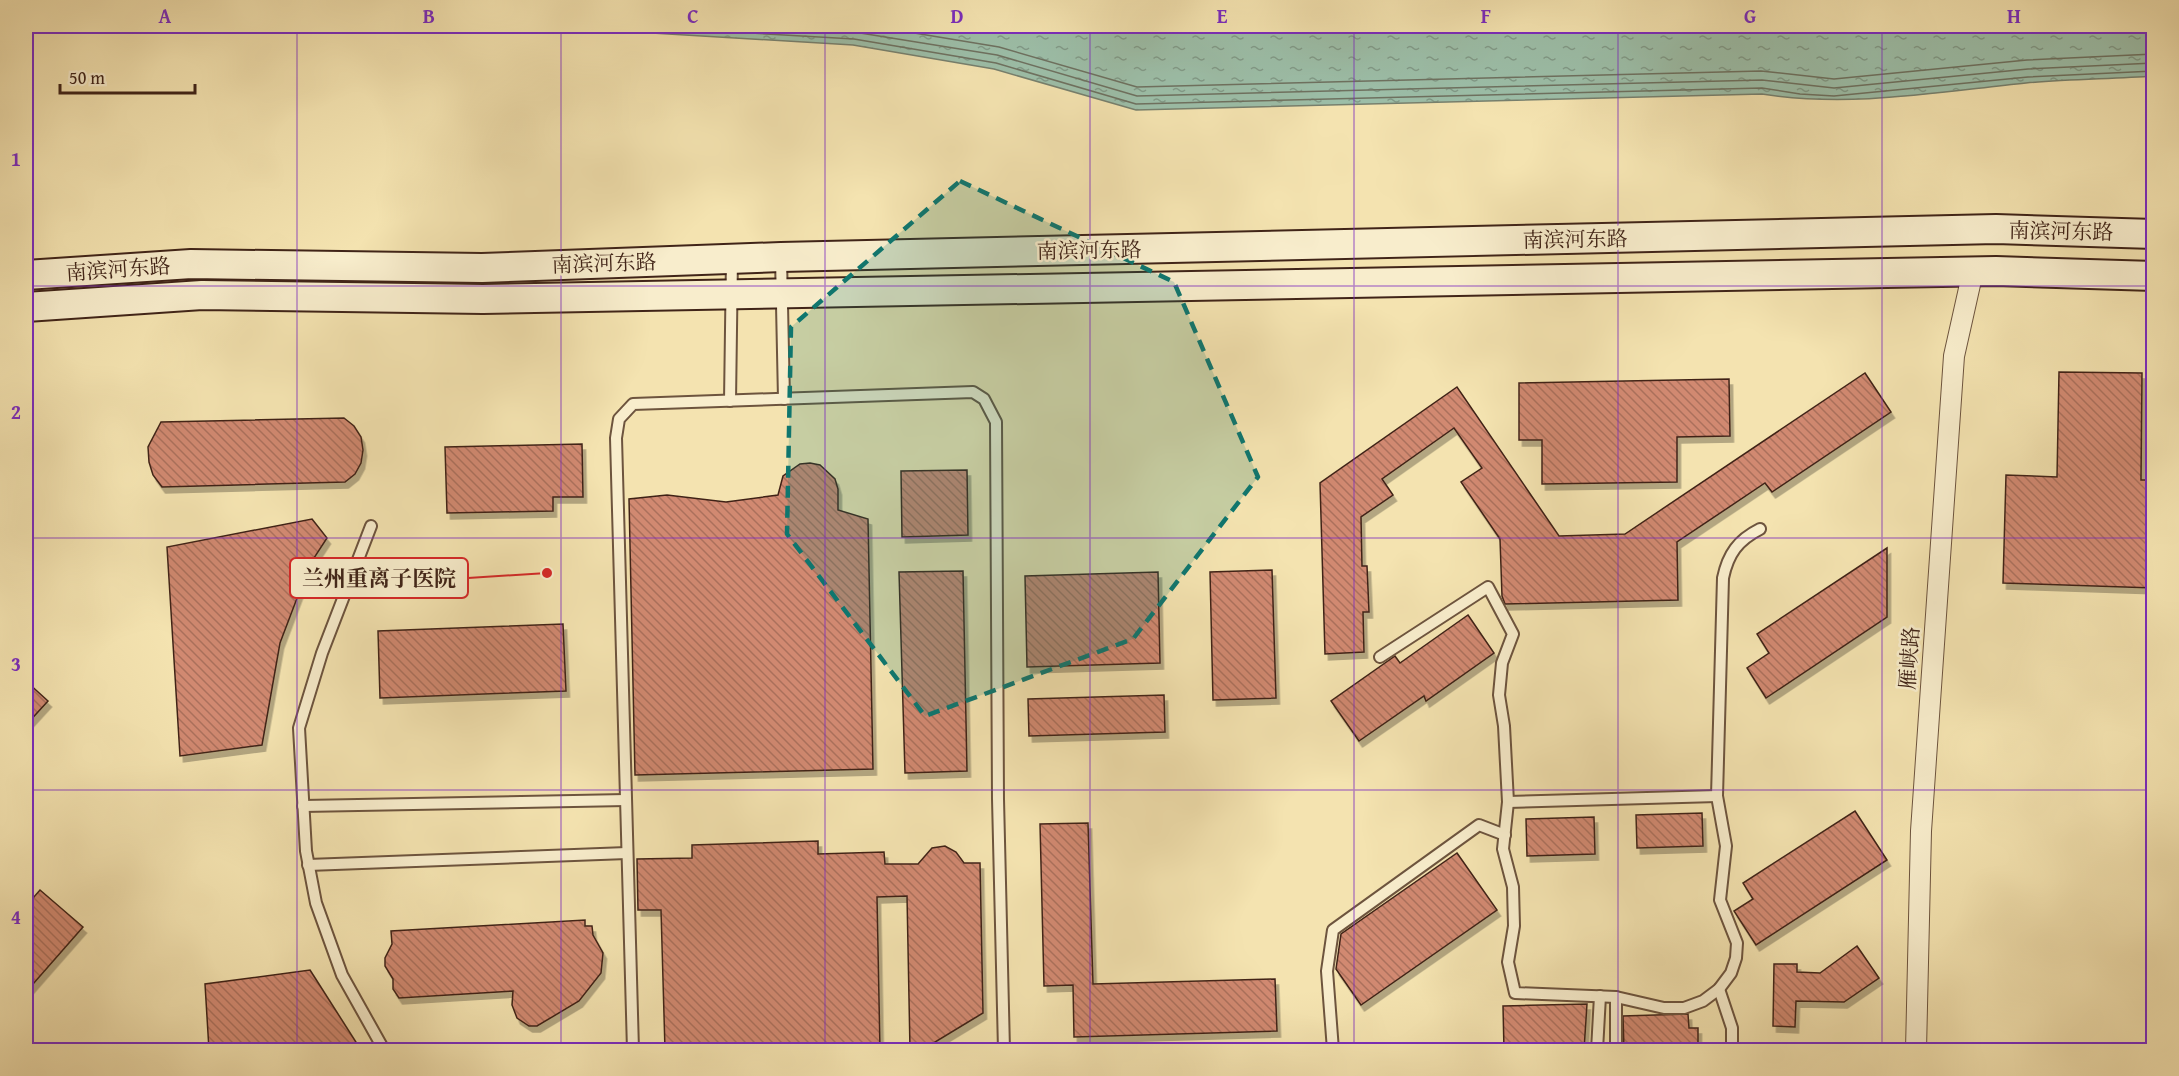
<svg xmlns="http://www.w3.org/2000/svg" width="2179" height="1076" viewBox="0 0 2179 1076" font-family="'Gentium Book Plus','Noto Serif SC',serif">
<defs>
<pattern id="water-ripples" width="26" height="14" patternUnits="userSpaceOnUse" patternTransform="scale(1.5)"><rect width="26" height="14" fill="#9cbea8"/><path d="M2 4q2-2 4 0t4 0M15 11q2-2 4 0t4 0" fill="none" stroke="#819a88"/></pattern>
<pattern id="building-back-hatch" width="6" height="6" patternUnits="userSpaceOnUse" patternTransform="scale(1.5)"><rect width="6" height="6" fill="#d18971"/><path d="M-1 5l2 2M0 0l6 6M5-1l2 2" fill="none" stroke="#ab705c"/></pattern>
<filter id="shadow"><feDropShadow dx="3.5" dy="6" stdDeviation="0" flood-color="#0004"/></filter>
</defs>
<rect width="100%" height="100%" fill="#f4e3b0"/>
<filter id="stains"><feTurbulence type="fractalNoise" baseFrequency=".00333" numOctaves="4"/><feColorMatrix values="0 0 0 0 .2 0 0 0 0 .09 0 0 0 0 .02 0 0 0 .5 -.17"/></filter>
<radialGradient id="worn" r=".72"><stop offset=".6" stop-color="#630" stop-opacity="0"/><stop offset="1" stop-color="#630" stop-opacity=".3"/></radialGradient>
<path fill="url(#water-ripples)" stroke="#77806e" stroke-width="1.5" d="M535,26H2153L2154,76C2111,79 2068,79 2026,83C1938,92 1850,108 1762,94L1136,110L994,69L853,45Z"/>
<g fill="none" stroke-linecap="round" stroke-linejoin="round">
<g stroke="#6e7160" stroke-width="1.5">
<polyline points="626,26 854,39 996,63 1136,104 1762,88 1800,94 1834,96 2028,77 2154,71"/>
<polyline points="749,26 854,32 997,55 1137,96 1762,80 1834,88 2028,69 2154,63"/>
<polyline points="872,26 999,47 1137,87 1761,71 1834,79 2027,60 2154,54"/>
</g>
</g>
<g fill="url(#building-back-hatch)" stroke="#402418" stroke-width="1.5" filter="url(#shadow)">
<polygon points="2059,372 2142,373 2141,480 2154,480 2154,588 2003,583 2006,475 2057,477"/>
<polygon points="1865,373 1891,412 1772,492 1765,483 1677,542 1678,600 1505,604 1502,596 1500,539 1461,482 1482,468 1454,428 1382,479 1393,495 1361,517 1362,566 1367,566 1369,612 1363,612 1364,652 1325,654 1320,483 1457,387 1559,536 1625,534"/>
<polygon points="1729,379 1730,436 1677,437 1677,482 1542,484 1542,440 1519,440 1519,383"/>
<polygon points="344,418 354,426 361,437 363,450 361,463 355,474 345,482 162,487 153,475 149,462 148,447 161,422"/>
<polygon points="582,444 583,497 553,497 553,511 447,513 445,447"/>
<polygon points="810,463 820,465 835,479 838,489 838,510 868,519 873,769 635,775 629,499 667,495 726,502 778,495 783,476 800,464"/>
<polygon points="967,470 968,535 902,537 901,471"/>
<polygon points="312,519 327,538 310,564 280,643 262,745 180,756 167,547"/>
<polygon points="1887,548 1887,617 1766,698 1747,668 1769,653 1757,634"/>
<polygon points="1272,570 1276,698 1213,700 1210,572"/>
<polygon points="963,571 967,771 905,773 899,572"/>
<polygon points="1158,572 1160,663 1027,667 1025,576"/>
<polygon points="1468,615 1494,653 1426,701 1424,696 1359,741 1331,701 1395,656 1400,663"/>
<polygon points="563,624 566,691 380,698 378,631"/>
<polygon points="26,681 48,701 26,725"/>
<polygon points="1164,695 1165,732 1029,736 1028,699"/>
<polygon points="1855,811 1887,860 1756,945 1734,911 1753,899 1743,883"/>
<polygon points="1702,813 1703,846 1637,848 1636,815"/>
<polygon points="1594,817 1595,854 1527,856 1526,819"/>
<polygon points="1088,823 1093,984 1275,979 1277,1031 1074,1037 1073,985 1044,986 1040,824"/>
<polygon points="818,841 818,854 884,852 885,864 918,864 932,848 945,846 956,852 964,863 980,863 983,1013 922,1050 910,1050 907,896 877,897 880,1050 665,1050 661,910 638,910 637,859 692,858 692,845"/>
<polygon points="1457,853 1497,910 1361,1005 1336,969 1341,934"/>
<polygon points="40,890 83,927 26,992 26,906"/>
<polygon points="585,920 585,926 592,926 593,935 603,953 601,973 579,1001 537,1026 529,1026 517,1018 512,1005 513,991 399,998 393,989 393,979 385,966 385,958 392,944 391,931"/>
<polygon points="1857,946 1879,978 1844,1002 1796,1001 1795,1027 1773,1026 1774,964 1797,964 1797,972 1820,973"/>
<polygon points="310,970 361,1050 209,1050 205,984"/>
<polygon points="1587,1004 1584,1050 1504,1050 1503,1006"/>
<polygon points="1688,1014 1689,1028 1698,1028 1698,1050 1624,1050 1623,1016"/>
</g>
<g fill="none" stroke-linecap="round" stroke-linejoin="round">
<g stroke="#6d543e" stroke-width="14">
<g id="lane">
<polyline points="781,258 784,399"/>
<polyline points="730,401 732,258"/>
<polyline points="371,526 322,653 299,728 306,851 316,903 342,975 384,1050"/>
<path d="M1380,657L1488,587L1513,634L1502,663L1499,695L1504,726L1508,802L1503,849L1513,887L1514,926L1508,962L1515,993L1616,997L1664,1008H1684L1703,1001L1719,989L1731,973L1736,958L1737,943L1720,900L1726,846L1717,796L1723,578C1728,554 1738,540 1760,529"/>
<polyline points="1508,802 1717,796"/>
<polyline points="303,806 626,800"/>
<polyline points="308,865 627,853"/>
<polyline points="1719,989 1732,1028 1732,1050"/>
<polyline points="633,1050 616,438 619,419 633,404 973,392 984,399 996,422 998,799 1004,1050"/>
<polyline points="1333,1050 1327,971 1333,930 1479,825 1505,835"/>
<polyline points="1597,1050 1600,996"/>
<polyline points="1616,1050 1616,997"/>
</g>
</g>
<g stroke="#6d543e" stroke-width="22">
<polyline id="street" points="1916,1050 1921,831 1954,356 1973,271"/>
</g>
<g stroke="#402418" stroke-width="32">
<g id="secondary">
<polyline points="26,275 191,264 482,268 781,257 1996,229 2154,234"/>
<polyline points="26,307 202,295 483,299 1996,271 2154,276"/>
</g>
</g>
<use href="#lane" stroke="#f8edcc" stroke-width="10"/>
<use href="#street" stroke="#f8edcc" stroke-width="20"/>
<use href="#secondary" stroke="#f8edcc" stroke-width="28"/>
</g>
<path fill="#0f766e" fill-opacity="0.2" stroke="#0f766e" stroke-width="4.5" stroke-dasharray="12 8" stroke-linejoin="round" d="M960,181L1174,282L1258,477L1133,639L925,716L787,534L791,327Z"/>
<path fill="none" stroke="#7b2cbf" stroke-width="1.5" stroke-opacity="0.55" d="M297,26V1050M561,26V1050M825,26V1050M1090,26V1050M1354,26V1050M1618,26V1050M1882,26V1050M26,286H2154M26,538H2154M26,790H2154"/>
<g text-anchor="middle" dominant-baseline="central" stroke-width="5" stroke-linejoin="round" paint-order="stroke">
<g font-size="21" fill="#402418" stroke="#f8edcc">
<text transform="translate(2061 231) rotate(1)">南滨河东路</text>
<text transform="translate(1575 239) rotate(-1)">南滨河东路</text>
<text transform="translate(1089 250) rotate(-1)">南滨河东路</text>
<text transform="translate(604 263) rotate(-2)">南滨河东路</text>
<text transform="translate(118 269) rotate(-4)">南滨河东路</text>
<text transform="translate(1909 658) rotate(-86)">雁峡路</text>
</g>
</g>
<path fill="none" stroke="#d62828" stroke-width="2" d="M547 573L468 578"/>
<circle fill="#d62828" stroke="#f8edcc" stroke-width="2" cx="547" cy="573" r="6"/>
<rect fill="#f8edcc" stroke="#d62828" stroke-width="2" x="290" y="558" width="178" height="40" rx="6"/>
<g font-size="22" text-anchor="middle" font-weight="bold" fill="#402418">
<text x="379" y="586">兰州重离子医院</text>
</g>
<rect width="2179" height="1076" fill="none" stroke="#f4e3b0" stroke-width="66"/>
<path d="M60 84v9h135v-9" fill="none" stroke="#402418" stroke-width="3"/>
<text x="69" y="84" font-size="18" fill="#402418" stroke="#f8edcc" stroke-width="4.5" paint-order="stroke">50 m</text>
<rect x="33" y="33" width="2113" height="1010" fill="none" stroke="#7b2cbf" stroke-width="2"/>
<g font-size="20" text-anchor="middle" font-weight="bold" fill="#7b2cbf">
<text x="165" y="23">A</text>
<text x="429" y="23">B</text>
<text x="693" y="23">C</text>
<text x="957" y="23">D</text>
<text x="1222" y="23">E</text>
<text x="1486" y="23">F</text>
<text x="1750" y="23">G</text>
<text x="2014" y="23">H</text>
<text x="16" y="166">1</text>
<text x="16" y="419">2</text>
<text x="16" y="671">3</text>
<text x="16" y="924">4</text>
</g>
<rect width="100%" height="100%" filter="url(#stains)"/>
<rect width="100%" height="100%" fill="url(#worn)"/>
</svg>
